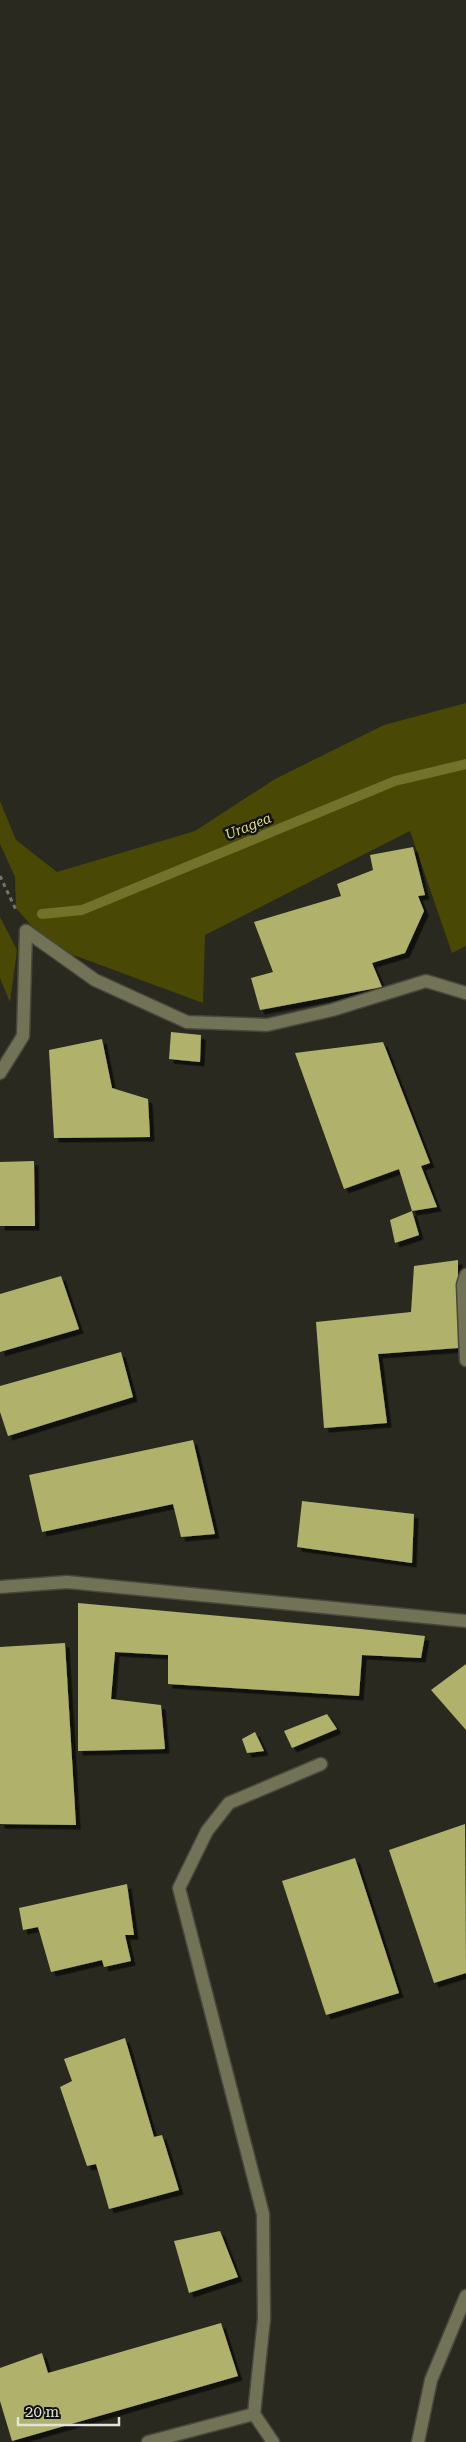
<svg xmlns="http://www.w3.org/2000/svg" width="466" height="2442" viewBox="0 0 466 2442" font-family="'Roboto Serif',serif">
<defs>
<filter id="shadow"><feDropShadow dx="4.5" dy="4.5" stdDeviation="0" flood-color="#0009"/></filter>
</defs>
<rect width="100%" height="100%" fill="#29291f"/>
<g fill="#494804">
<polygon points="466,703 466,946 452,953 410,831 205,935 203,1003 49,946 16,908 15,877 0,844 0,801 16,840 57,872 195,831 275,779 384,725"/>
<polygon points="0,917 17,950 10,1002 0,978"/>
</g>
<g fill="none" stroke-linecap="round" stroke-linejoin="round">
<polyline stroke="#72722b" stroke-width="10" points="42,914 82,910 395,781 466,764"/>
</g>
<g fill="#b0b16a" filter="url(#shadow)">
<polygon points="413,847 425,895 418,896 424,911 405,953 372,963 382,987 260,1010 251,978 273,972 254,922 341,896 337,884 373,870 370,855"/>
<polygon points="171,1032 201,1035 200,1062 169,1059"/>
<polygon points="102,1039 112,1088 148,1099 150,1137 54,1138 49,1050"/>
<polygon points="383,1042 430,1163 421,1166 437,1207 412,1211 399,1169 344,1189 295,1053"/>
<polygon points="34,1161 35,1226 0,1226 0,1162"/>
<polygon points="412,1211 419,1235 395,1243 390,1220"/>
<polygon points="458,1260 458,1348 378,1354 387,1423 324,1428 316,1322 411,1312 414,1266"/>
<polygon points="61,1276 79,1329 0,1352 0,1294"/>
<polygon points="121,1352 133,1397 8,1436 0,1412 0,1386"/>
<polygon points="193,1440 215,1534 181,1537 173,1504 42,1532 29,1475"/>
<polygon points="302,1501 414,1514 412,1563 297,1547"/>
<polygon points="78,1603 361,1629 425,1636 421,1658 362,1655 359,1696 168,1684 168,1655 115,1652 111,1699 161,1705 165,1749 78,1751"/>
<polygon points="65,1643 76,1825 0,1824 0,1647"/>
<polygon points="466,1664 466,1730 431,1690"/>
<polygon points="327,1714 337,1729 292,1748 284,1731"/>
<polygon points="255,1732 264,1751 247,1753 242,1739"/>
<polygon points="465,1824 466,1973 434,1983 389,1850"/>
<polygon points="355,1858 399,1993 326,2015 282,1881"/>
<polygon points="127,1884 134,1935 125,1935 131,1961 104,1967 102,1960 51,1972 38,1927 23,1930 19,1908"/>
<polygon points="125,2038 154,2137 162,2135 179,2190 109,2209 96,2164 87,2166 60,2087 72,2081 64,2059"/>
<polygon points="220,2231 238,2277 189,2293 174,2241"/>
<polygon points="221,2323 238,2376 12,2441 0,2401 0,2368 42,2353 48,2373"/>
</g>
<g fill="none" stroke-linecap="round" stroke-linejoin="round">
<g stroke="#47473d" stroke-width="15">
<g id="minor">
<polyline points="26,931 95,980 187,1022 267,1025 332,1010 426,981 466,993"/>
<polyline points="0,1073 23,1036 26,931"/>
<polyline points="466,1275 463,1285 466,1360"/>
<polyline points="0,1587 67,1582 466,1621"/>
<polyline points="254,2414 264,2319 263,2214 179,1888 207,1831 229,1803 321,1764"/>
<polyline points="148,2442 254,2414 273,2442"/>
<polyline points="418,2442 431,2380 466,2296"/>
</g>
</g>
<polyline stroke="#75756c" stroke-width="3" stroke-dasharray="4 4" stroke-linecap="butt" points="0,876 16,910"/>
<use href="#minor" stroke="#717256" stroke-width="12"/>
</g>
<g text-anchor="middle" dominant-baseline="central" stroke-width="5" stroke-linejoin="round" paint-order="stroke">
<g font-size="14" font-style="italic" fill="#dcdd79" stroke="#11120d">
<text transform="translate(248 826) rotate(-22)">Uragea</text>
</g>
</g>
<path d="M18 2417v8h101v-8" fill="none" stroke="#e2e3dc" stroke-width="2.5"/>
<text x="25" y="2417" font-size="15" fill="#e2e3dc" stroke="#11120d" stroke-width="4" paint-order="stroke">20 m</text>
</svg>
